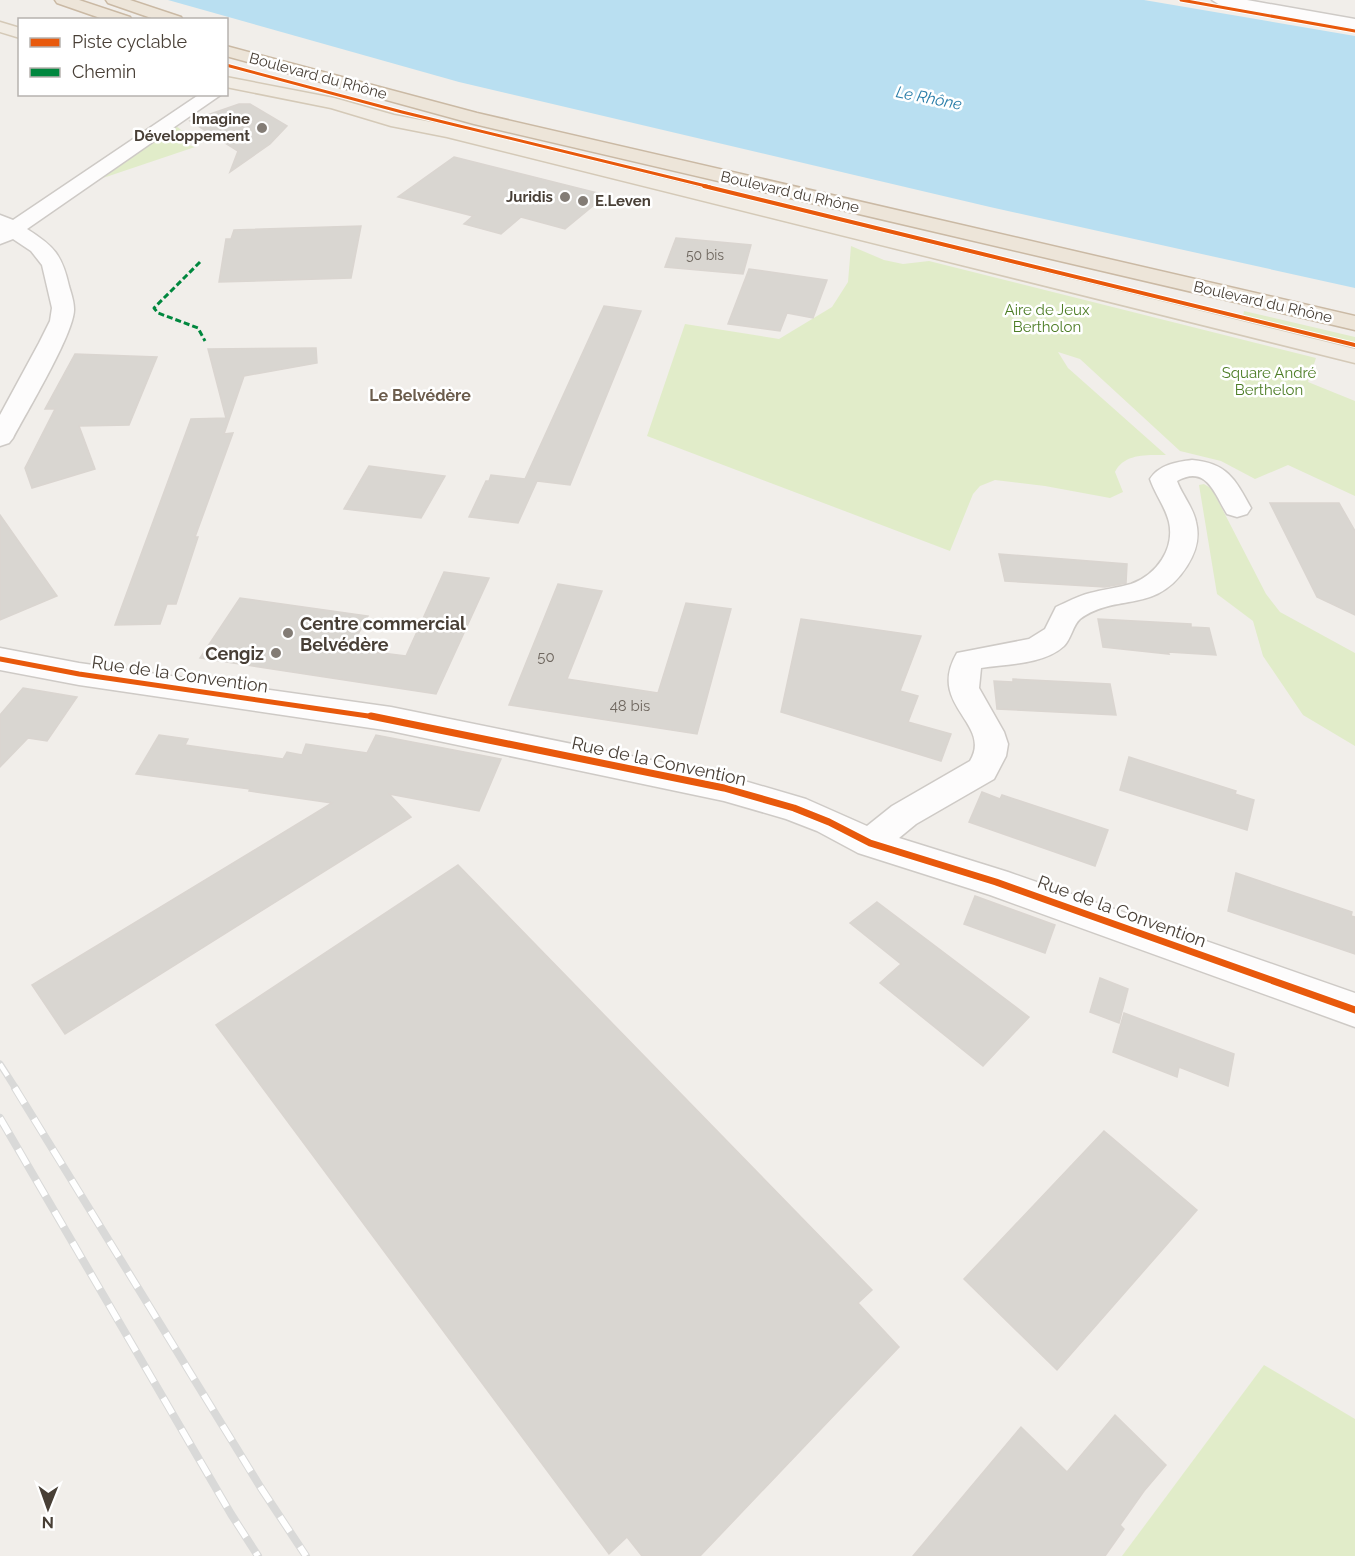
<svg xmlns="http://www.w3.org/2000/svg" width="1355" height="1556" viewBox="0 0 1355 1556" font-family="Raleway,sans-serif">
<rect width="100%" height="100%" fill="#f1eeea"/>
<g fill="#e1ecc9">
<polygon points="176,126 193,139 189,145 195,147 103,178"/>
<path d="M851,246L884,260L903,264L929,261L1316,358L1308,382L1355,401V496L1288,465L1255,479L1221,461L1180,451L1080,359L1058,352L1068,368L1166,455C1148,455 1124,453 1115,472L1123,492L1110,498L1045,486L995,480L980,486L973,494L950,551L647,436L685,324L779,339L832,307L848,282Z"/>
<polygon points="1244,311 1355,337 1355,344 1243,316"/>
<polygon points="1204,484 1212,489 1266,594 1280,612 1355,653 1355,746 1303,715 1263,656 1253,621 1217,594 1199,485"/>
<polygon points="1264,1365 1355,1419 1355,1556 1122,1556"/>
</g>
<polygon fill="#b9dff1" points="168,0 1144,0 1355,36 1355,288 990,207 459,82"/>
<g fill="#d9d6d1" stroke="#dad5d0" stroke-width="1.5">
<polygon points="239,104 250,104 287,126 270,144 230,172 238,151 190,121"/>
<polygon points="454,157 606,195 565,229 521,217 501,234 464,224 473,216 398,197"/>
<polygon points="361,226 351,278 219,282 226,239 231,239 234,230"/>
<polygon points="676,238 751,245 743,274 665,267"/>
<polygon points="749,269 827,280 813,318 787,313 780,331 728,324"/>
<polygon points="604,306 641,311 570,485 537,481 518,523 469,517 486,481 489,481 491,475 525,479"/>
<polygon points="316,348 317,363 244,376 224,434 233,433 195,537 198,537 176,604 167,604 160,624 115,625 191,419 226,418 208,349"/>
<polygon points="75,354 157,357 129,425 79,426 95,469 32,488 25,468 55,409 45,409"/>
<polygon points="369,466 445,476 421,518 344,509"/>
<polygon points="1270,503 1339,503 1355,531 1355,615 1317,597"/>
<polygon points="0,515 57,596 0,620"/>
<polygon points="999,554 1127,564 1126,583 1105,587 1005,581"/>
<polygon points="444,572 489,578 436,694 200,658 240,598 368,616 350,649 406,656"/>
<polygon points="558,584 602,591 567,679 658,693 686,603 731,609 697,734 509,705"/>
<polygon points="801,619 921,636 900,691 918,696 908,722 951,734 941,761 781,712"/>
<polygon points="1098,619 1191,624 1191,627 1209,628 1216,655 1168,652 1169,654 1103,647"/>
<polygon points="1013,679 1110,684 1116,715 997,709 994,681 1013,682"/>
<polygon points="23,688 77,697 47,741 28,738 0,767 0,715"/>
<polygon points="159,735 188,739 185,745 283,759 287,752 302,755 306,744 367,753 376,735 501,759 479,811 389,794 411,817 65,1034 32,985 332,803 249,791 250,789 136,774"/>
<polygon points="1129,757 1236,791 1235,794 1254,800 1247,830 1120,790"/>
<polygon points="982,792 1000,799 1002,795 1108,830 1095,866 969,822"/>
<polygon points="458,865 872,1290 858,1303 899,1347 700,1556 642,1556 627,1537 609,1554 216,1025"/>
<polygon points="1236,873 1352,912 1351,916 1355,917 1355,954 1228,911"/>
<polygon points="975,896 1055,925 1045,953 964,924"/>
<polygon points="877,902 1029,1017 983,1066 880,983 901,964 850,923"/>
<polygon points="1100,978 1128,989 1119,1023 1090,1012"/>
<polygon points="1124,1013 1234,1054 1228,1086 1179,1067 1177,1077 1113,1052"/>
<polygon points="1104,1131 1197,1210 1057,1370 964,1279"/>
<polygon points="1115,1415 1166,1465 1144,1491 1120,1525 1124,1529 1105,1556 913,1556 1021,1427 1067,1472"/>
</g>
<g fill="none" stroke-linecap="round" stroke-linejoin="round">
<g stroke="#cecac6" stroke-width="3">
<g id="minor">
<polygon points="1212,0 1247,0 1355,19 1355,29 1220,5"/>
<path d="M200,94H222L27,229C54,246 62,255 69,286C71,293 74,301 74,309C75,332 26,413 13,438L9,443L0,446V415L39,343L50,321L52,308L42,265L31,251L13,239L0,244V215L13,220Z"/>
<path d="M1192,460C1227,463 1235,479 1251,508L1247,514L1237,517L1227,514C1215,495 1207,464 1177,481C1182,495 1193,507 1196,522C1200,538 1196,552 1187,566C1156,615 1117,592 1080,619C1073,625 1071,639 1064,646C1043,665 1006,664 981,668L979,688L1004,732L1008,744L1006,756L994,779L916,824L899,838L1008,872L1355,993V1027L990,895L858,853L817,831L786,819L724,801L391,731L79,685L0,670V648L79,663L391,707L724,775L806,799L867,826L892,806L970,761C993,723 926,706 957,653L1029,639L1045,629L1056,607C1067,602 1078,596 1090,593C1104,589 1118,588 1131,584C1157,575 1175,548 1169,522C1165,506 1155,494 1150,479C1159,465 1176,462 1192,460Z"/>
</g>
</g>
<g stroke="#d4c9b7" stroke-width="3">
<g id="major">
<polygon points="0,22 20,28 20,38 0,32"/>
<polygon points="226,77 334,98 394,115 447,125 1355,349 1355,363 447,137 391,126 331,108 226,87"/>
</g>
</g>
<g stroke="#cab9a4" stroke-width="3">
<g id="highway">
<polygon points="55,0 79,0 130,17 132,20 106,20 57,3"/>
<polygon points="106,0 130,0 181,17 183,20 157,20 108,3"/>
<polygon points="226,46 477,113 1355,316 1355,330 474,124 226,56"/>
</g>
</g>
<use href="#minor" fill="#fdfcfc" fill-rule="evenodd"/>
<use href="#major" fill="#f1ece4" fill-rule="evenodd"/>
<use href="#highway" fill="#ede5d9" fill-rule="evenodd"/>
<g stroke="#d9d9d8" stroke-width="7">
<polyline id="rail-far1" points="0,1064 16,1089"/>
</g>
<g stroke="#d9d9d8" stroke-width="8">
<g id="rail">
<polyline points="15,1088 261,1488 306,1556"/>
<polyline points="0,1118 231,1514 258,1556"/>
</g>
</g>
<use href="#rail-far1" stroke="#fff" stroke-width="4.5" stroke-dasharray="14" stroke-linecap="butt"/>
<use href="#rail" stroke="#fff" stroke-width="6" stroke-dasharray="18" stroke-linecap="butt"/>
<polyline stroke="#00873e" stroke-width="3" stroke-dasharray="6 3" stroke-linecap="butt" points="200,262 154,308 158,313 198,328 205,341"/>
<g stroke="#fff" stroke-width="5">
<g id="cycleway-far3">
<polyline points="1181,0 1355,31"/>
<polyline points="226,65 402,112 710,187"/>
</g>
</g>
<g stroke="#fff" stroke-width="6">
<polyline id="cycleway-far2" points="704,186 1355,345"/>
</g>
<g stroke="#fff" stroke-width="8">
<polyline id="cycleway-far1" points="0,659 79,674 382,718"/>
</g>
<g stroke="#fff" stroke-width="10">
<polyline id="cycleway" points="371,716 724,788 794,808 829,822 870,843 996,882 1355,1010"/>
</g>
<use href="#cycleway-far3" stroke="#e8590c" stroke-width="3"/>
<use href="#cycleway-far2" stroke="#e8590c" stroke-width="4"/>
<use href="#cycleway-far1" stroke="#e8590c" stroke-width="5"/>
<use href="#cycleway" stroke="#e8590c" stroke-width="7"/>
</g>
<g fill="#837c75" stroke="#fff" stroke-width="2">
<circle cx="262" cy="128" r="6"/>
<circle cx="565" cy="197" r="6"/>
<circle cx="583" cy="201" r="6"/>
<circle cx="288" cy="633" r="6"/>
<circle cx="276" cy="653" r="6"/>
</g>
<g text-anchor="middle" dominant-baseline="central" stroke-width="5" stroke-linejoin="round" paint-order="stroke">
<g font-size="14" fill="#6e665e">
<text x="705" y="255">50 bis</text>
</g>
<g font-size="15" fill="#483f36" stroke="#fff">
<text transform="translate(318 76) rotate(15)">Boulevard du Rhône</text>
<text transform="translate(790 192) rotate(13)">Boulevard du Rhône</text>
<text transform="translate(1263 302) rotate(13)">Boulevard du Rhône</text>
</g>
<g font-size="15" font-weight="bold" fill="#483f36" stroke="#fff" text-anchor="end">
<text x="250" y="119">Imagine<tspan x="250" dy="17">Développement</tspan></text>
<text x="553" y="197">Juridis</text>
<text x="595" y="201" text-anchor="start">E.Leven</text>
</g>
<g font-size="15" fill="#4d7d26" stroke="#fff">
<text x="1047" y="310">Aire de Jeux<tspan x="1047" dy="17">Bertholon</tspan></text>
<text x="1269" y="373">Square André<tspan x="1269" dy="17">Berthelon</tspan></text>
</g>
<g font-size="15" fill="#6e665e">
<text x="546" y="657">50</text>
<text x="630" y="706">48 bis</text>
</g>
<g font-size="16" font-style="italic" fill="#277ca8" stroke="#fff">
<text transform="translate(929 98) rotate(11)">Le Rhône</text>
</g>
<g font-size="16" font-weight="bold" fill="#6b5c4c" stroke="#fff">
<text x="420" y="395">Le Belvédère</text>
</g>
<g font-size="18" font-weight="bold" fill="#483f36" stroke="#fff" text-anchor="start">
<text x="300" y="623">Centre commercial<tspan x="300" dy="21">Belvédère</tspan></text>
<text x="264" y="653" text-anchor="end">Cengiz</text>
</g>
<g font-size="18" fill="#483f36" stroke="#fff">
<text transform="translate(180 674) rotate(8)">Rue de la Convention</text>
<text transform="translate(659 761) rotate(12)">Rue de la Convention</text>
<text transform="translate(1122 911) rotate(20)">Rue de la Convention</text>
</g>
</g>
<rect x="18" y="18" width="210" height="78" fill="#ffffff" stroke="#b6b2af" stroke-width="1.5"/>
<rect x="30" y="38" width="30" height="9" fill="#e8590c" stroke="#b6b2af" stroke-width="1.5"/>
<text x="72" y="48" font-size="18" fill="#483f36">Piste cyclable</text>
<rect x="30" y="68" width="30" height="9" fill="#00873e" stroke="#b6b2af" stroke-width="1.5"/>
<text x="72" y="78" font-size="18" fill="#483f36">Chemin</text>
<g transform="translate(48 1508) rotate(181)" stroke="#ffffff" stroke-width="4.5" paint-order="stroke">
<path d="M0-4.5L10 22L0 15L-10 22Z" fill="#483f36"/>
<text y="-9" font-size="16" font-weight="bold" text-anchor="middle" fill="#483f36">N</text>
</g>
</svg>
